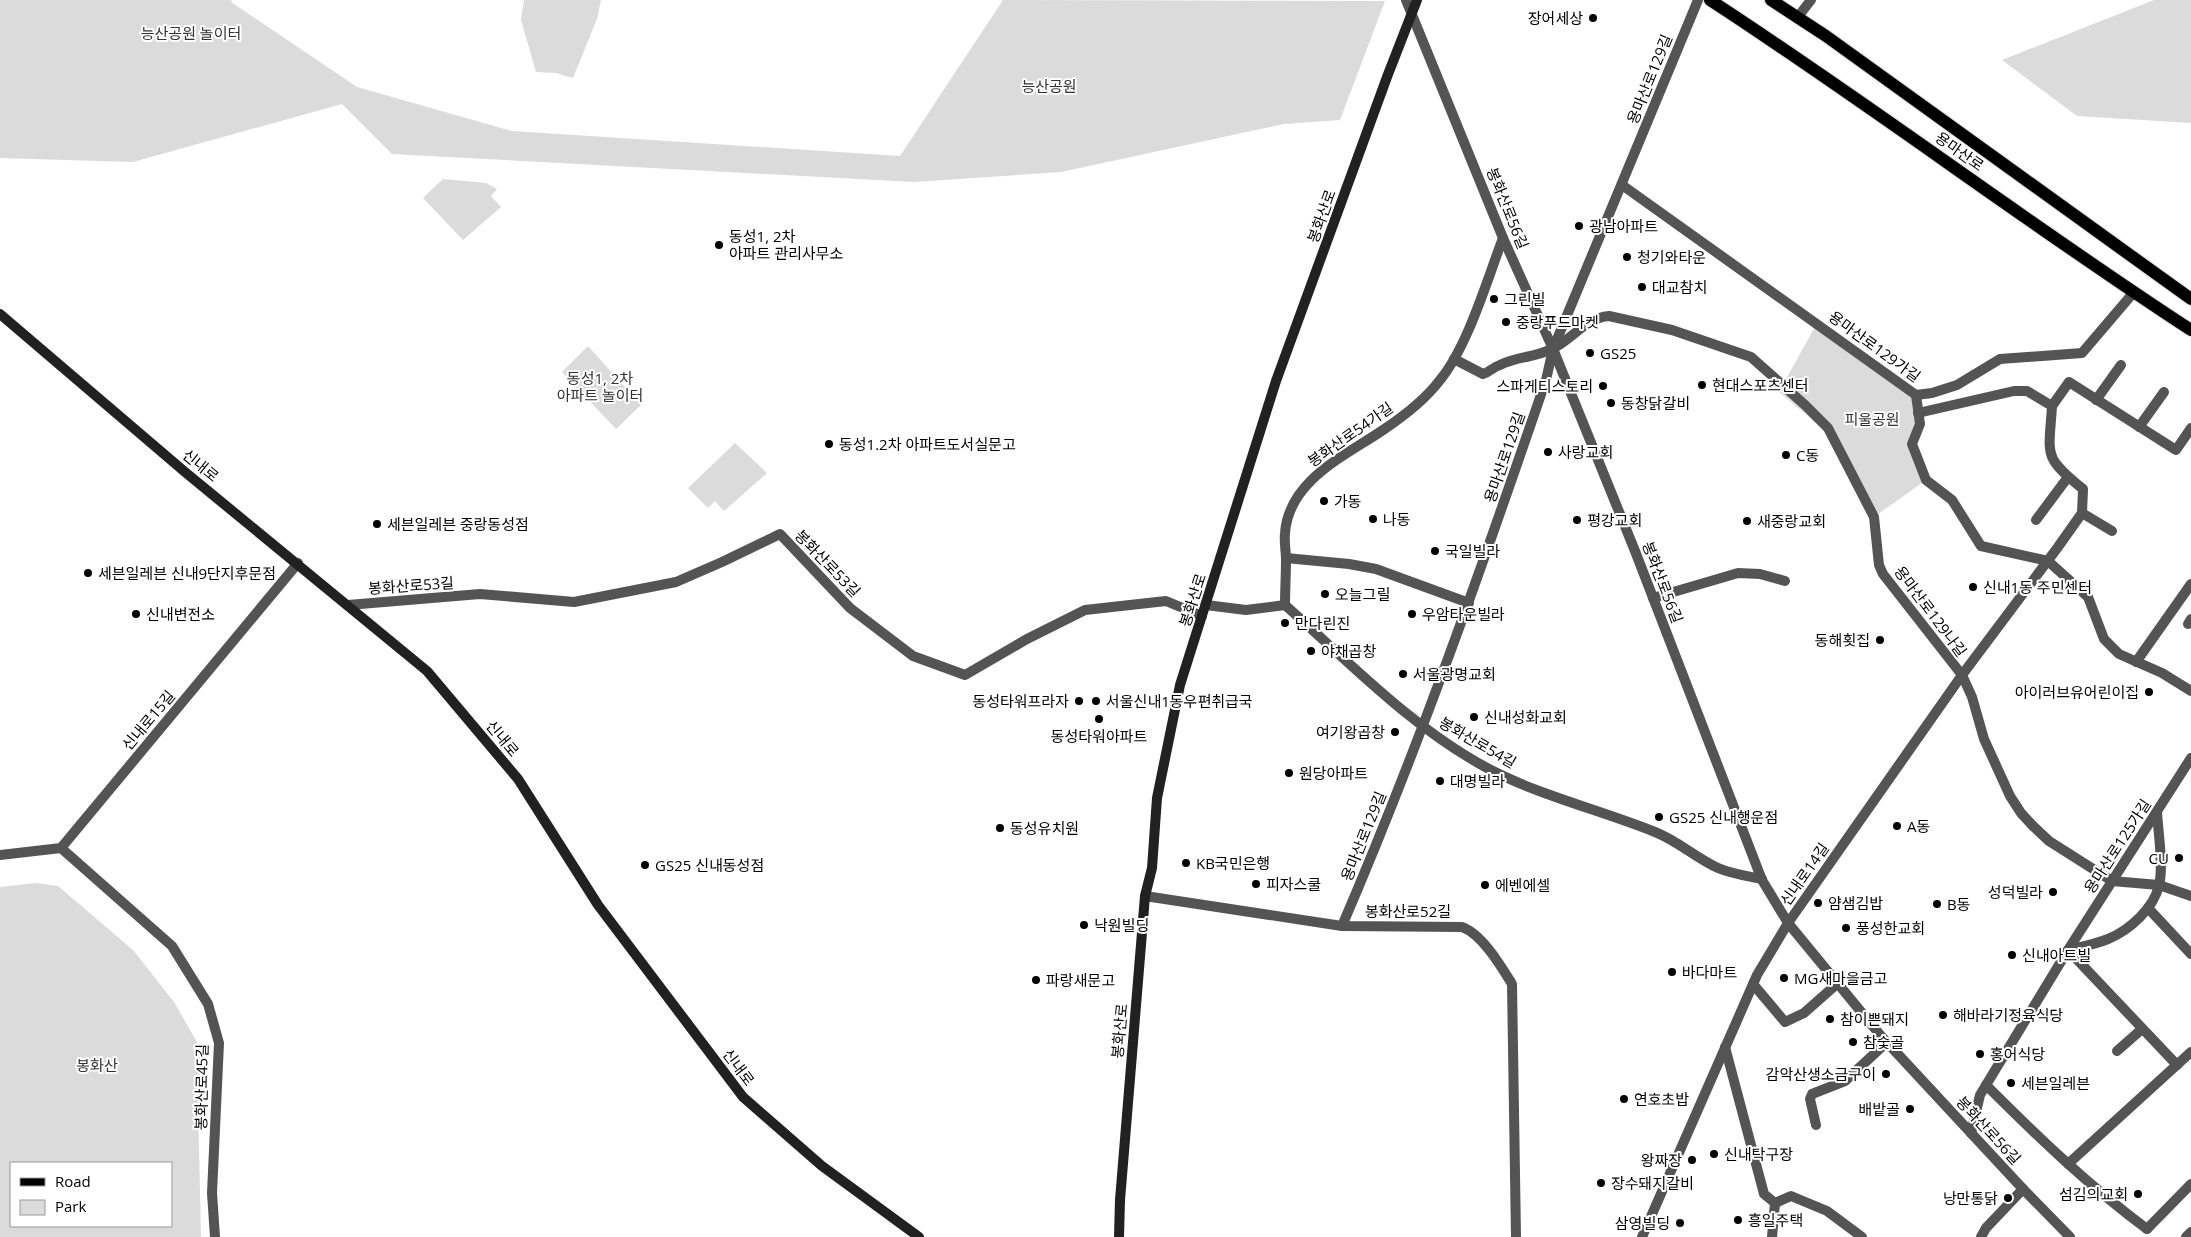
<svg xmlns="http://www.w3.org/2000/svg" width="2191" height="1237" viewBox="0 0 2191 1237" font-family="'Open Sans','Noto Sans KR',sans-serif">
<rect width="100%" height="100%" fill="#fff"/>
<g fill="#dbdbdb" fill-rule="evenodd">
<polygon points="0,0 232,0 231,2 357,87 512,131 900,156 1003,0 1385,1 1340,120 1284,124 1061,172 914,182 392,154 342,104 133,162 0,158"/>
<polygon points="524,0 601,0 597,19 573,78 556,73 536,72 521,20"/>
<polygon points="2154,0 2191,0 2191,123 2077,116 2002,60"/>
<polygon points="443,179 486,183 497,189 491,196 501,207 463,240 423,198"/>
<polygon points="1817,323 1916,395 1920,424 1912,444 1926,480 1874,517 1827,432 1779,392"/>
<polygon points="588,346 641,405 616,429 562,372"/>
<polygon points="735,443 767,473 724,511 715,501 708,508 688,488"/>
<path d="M36,883L58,886L133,950L174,1002L201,1049L198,1103L201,1237H0V887ZM11,1163H171V1226H11Z"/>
</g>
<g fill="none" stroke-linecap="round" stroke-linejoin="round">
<g stroke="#dbdbdb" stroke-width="14">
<g id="primary">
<path d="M1710,0C1873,106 2028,224 2191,330"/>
<polyline points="1771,0 1826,36 2191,299"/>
</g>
</g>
<g stroke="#545454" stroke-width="10">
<polyline points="1797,18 1811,0"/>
<polyline points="1622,185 1916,395 1920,424 1912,444 1926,480 1952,500 1981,546 2048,561 2088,597 2104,639 2119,654 2162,673 2191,691"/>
<path d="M1454,359L1483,374C1490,372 1493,367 1500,365C1516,357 1536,357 1552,349C1573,339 1585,318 1609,316L1672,330L1751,357L1805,405L1828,428L1874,517L1879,565L1883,574L1962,675L1972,697L1984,739L2010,796L2021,813L2033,826L2049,841L2112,881L2159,885L2191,896"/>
<polyline points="1916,395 1932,393 1957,385 2000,359 2082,353 2134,292"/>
<polyline points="2096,400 2121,365"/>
<polyline points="2052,406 2069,382 2176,450 2191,428"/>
<polyline points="2139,427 2164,392"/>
<polyline points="2082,513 2112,531"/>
<polyline points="2036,520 2068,477"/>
<polyline points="1286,558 1349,564 1376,569 1469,603"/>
<polyline points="1653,598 1738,573 1760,574 1785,581"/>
<polyline points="348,605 480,594 574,602 676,582 722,562 780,534 850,608 913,656 965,675 1027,639 1085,610 1166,601 1202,616"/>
<path d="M1206,605L1246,610L1285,605C1349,662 1412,728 1489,769C1541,796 1600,810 1655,832C1678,841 1696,858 1718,868C1732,874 1747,876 1762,879"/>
<path d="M1285,605C1285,590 1286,575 1286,560C1286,551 1284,542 1285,533C1289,480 1345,456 1383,430C1404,416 1425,400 1440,380C1468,346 1487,280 1503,238"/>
<polyline points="2188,624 2191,619"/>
<polyline points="2136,662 2191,584"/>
<path d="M2157,812C2158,831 2164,867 2159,885C2154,908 2130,930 2108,939C2096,944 2081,947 2068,950L2177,1065"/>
<polyline points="61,848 172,946 208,1004 219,1043 212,1193 215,1237"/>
<path d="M1145,896L1342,926L1462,927C1482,934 1501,966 1512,984L1516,1237"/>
<polyline points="2148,908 2191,954"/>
<path d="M1342,926C1419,747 1483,564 1546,380L1553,349L1698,0"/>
<polyline points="1753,984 1785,1022 1804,1013 1838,983"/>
<polyline points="1725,1047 1764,1194 1775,1203 1791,1196 1827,1211 1862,1237"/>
<polyline points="2117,1051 2142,1029"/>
<path d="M1986,1085C2037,1136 2089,1186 2147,1229"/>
<polyline points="1816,1125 1810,1099 1812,1094 1845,1081 1887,1042"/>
<polyline points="1971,1133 1980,1095 2068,950 2191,758"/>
<polyline points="2068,1164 2191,1052"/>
<polyline points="2147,1229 2191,1184"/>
<path d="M1642,1237L1757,975L1788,923L1962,675L2058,547L2082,513L2083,489C2042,456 2049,456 2052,406L2027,391H2014L1918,413"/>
<polyline points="1772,1237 1775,1203"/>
<polyline points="1981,1237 1986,1228 2023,1189"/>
<polyline points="2186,1237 2191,1232"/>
</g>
<g stroke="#545454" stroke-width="10">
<polyline points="1406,0 1503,238 1553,349 1635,551 1762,880 1788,923 1881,1036 2023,1189 2070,1237"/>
<polyline points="0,855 61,848 298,563"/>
</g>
<g stroke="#212121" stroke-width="10">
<polyline points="0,314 185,472 427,671 518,779 598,905 743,1097 822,1166 919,1237"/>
<polyline points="1119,1237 1120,1200 1145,896 1152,868 1157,798 1180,685 1276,381 1387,77 1417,0"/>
</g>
<use href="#primary" stroke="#000" stroke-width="12"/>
</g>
<g fill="#000" stroke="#fff" stroke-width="2">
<circle cx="1593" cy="18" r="5"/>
<circle cx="1579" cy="226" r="5"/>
<circle cx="719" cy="245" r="5"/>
<circle cx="1627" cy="257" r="5"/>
<circle cx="1642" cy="287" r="5"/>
<circle cx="1494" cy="299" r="5"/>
<circle cx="1506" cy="322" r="5"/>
<circle cx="1590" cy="353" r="5"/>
<circle cx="1702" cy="385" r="5"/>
<circle cx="1603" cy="386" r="5"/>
<circle cx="1611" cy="403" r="5"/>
<circle cx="829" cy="444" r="5"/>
<circle cx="1548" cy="452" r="5"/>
<circle cx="1786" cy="455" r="5"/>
<circle cx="1324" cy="501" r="5"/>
<circle cx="1373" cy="519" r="5"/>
<circle cx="1577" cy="520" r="5"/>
<circle cx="1747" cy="521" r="5"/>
<circle cx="377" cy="524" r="5"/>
<circle cx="1435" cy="551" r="5"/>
<circle cx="88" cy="573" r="5"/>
<circle cx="1973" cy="587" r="5"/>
<circle cx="1325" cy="594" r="5"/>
<circle cx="136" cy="614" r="5"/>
<circle cx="1412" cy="614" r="5"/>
<circle cx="1285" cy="623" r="5"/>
<circle cx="1880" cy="640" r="5"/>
<circle cx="1311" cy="651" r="5"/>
<circle cx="1403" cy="674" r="5"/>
<circle cx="2149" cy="692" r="5"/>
<circle cx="1079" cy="701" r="5"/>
<circle cx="1096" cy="701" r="5"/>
<circle cx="1474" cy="717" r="5"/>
<circle cx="1099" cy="719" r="5"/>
<circle cx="1395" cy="732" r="5"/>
<circle cx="1289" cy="773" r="5"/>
<circle cx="1440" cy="781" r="5"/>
<circle cx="1659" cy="817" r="5"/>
<circle cx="1897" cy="826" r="5"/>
<circle cx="1000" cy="828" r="5"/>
<circle cx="2179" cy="858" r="5"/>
<circle cx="1186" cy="863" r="5"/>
<circle cx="645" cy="865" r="5"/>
<circle cx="1256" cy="884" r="5"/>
<circle cx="1485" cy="885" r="5"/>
<circle cx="2053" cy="892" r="5"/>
<circle cx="1818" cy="903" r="5"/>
<circle cx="1937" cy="904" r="5"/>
<circle cx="1084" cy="925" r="5"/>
<circle cx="1846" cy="928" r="5"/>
<circle cx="2012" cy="955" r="5"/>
<circle cx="1672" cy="972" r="5"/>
<circle cx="1784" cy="978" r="5"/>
<circle cx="1036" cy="980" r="5"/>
<circle cx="1943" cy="1015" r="5"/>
<circle cx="1830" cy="1019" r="5"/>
<circle cx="1853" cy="1042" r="5"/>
<circle cx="1980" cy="1054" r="5"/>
<circle cx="1886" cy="1074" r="5"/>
<circle cx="2011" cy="1083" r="5"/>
<circle cx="1624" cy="1099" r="5"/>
<circle cx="1910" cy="1109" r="5"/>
<circle cx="1714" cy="1154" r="5"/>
<circle cx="1692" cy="1160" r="5"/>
<circle cx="1601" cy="1183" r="5"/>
<circle cx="2138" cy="1194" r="5"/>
<circle cx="2008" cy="1198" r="5"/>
<circle cx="1738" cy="1220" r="5"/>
<circle cx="1680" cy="1223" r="5"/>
</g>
<g text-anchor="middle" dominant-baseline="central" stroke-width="4" stroke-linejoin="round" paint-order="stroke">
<g font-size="15" fill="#000" stroke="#fff" text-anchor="start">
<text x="1583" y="18" text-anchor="end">장어세상</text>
<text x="1589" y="226">광남아파트</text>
<text x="729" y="236">동성1, 2차<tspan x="729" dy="17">아파트 관리사무소</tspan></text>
<text x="1637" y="257">청기와타운</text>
<text x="1652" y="287">대교참치</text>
<text x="1504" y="299">그린빌</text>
<text x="1516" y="322">중랑푸드마켓</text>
<text x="1600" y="353">GS25</text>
<text x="1712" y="385">현대스포츠센터</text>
<text x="1593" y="386" text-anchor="end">스파게티스토리</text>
<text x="1621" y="403">동창닭갈비</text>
<text x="839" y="444">동성1.2차 아파트도서실문고</text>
<text x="1558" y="452">사랑교회</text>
<text x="1796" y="455">C동</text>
<text x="1334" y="501">가동</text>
<text x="1383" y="519">나동</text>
<text x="1587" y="520">평강교회</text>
<text x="1757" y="521">새중랑교회</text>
<text x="387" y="524">세븐일레븐 중랑동성점</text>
<text x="1445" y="551">국일빌라</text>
<text x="98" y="573">세븐일레븐 신내9단지후문점</text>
<text x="1983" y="587">신내1동 주민센터</text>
<text x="1335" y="594">오늘그릴</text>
<text x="146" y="614">신내변전소</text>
<text x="1422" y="614">우암타운빌라</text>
<text x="1295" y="623">만다린진</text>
<text x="1870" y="640" text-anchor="end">동해횟집</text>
<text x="1321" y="651">야채곱창</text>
<text x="1413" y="674">서울광명교회</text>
<text x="2139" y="692" text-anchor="end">아이러브유어린이집</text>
<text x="1069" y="701" text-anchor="end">동성타워프라자</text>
<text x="1106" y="701">서울신내1동우편취급국</text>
<text x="1484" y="717">신내성화교회</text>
<text x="1385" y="732" text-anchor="end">여기왕곱창</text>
<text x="1099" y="736" text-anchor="middle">동성타워아파트</text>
<text x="1299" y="773">원당아파트</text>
<text x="1450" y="781">대명빌라</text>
<text x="1669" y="817">GS25 신내행운점</text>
<text x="1907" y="826">A동</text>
<text x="1010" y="828">동성유치원</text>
<text x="2169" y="858" text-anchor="end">CU</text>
<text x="1196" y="863">KB국민은행</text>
<text x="655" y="865">GS25 신내동성점</text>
<text x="1266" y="884">피자스쿨</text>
<text x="1495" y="885">에벤에셀</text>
<text x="2043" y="892" text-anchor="end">성덕빌라</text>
<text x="1828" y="903">얌샘김밥</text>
<text x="1947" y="904">B동</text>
<text x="1094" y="925">낙원빌딩</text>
<text x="1856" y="928">풍성한교회</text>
<text x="2022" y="955">신내아트빌</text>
<text x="1682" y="972">바다마트</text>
<text x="1794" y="978">MG새마을금고</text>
<text x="1046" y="980">파랑새문고</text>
<text x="1953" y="1015">해바라기정육식당</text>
<text x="1840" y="1019">참이쁜돼지</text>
<text x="1863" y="1042">참숯골</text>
<text x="1990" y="1054">홍어식당</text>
<text x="1876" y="1074" text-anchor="end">감악산생소금구이</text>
<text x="2021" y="1083">세븐일레븐</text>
<text x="1634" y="1099">연호초밥</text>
<text x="1900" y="1109" text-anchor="end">배밭골</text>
<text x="1724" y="1154">신내탁구장</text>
<text x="1682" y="1160" text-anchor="end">왕짜장</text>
<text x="1611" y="1183">장수돼지갈비</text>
<text x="2128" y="1194" text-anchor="end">섬김의교회</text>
<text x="1998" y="1198" text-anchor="end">낭만통닭</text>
<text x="1748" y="1220">흥일주택</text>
<text x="1670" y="1223" text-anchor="end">삼영빌딩</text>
</g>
<g font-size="15" fill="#323232" stroke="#fff">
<text x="191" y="33">능산공원 놀이터</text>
<text x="1049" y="86">능산공원</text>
<text x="600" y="378">동성1, 2차<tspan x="600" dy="17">아파트 놀이터</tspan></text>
<text x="1872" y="419">피울공원</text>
<text x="97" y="1065">봉화산</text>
</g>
<g font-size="15" fill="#000" stroke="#fff">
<text transform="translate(1649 79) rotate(-68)">용마산로129길</text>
<text transform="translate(1960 151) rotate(35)">용마산로</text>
<text transform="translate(1508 208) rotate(68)">봉화산로56길</text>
<text transform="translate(1321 216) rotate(-70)">봉화산로</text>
<text transform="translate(1875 346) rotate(36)">용마산로129가길</text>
<text transform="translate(1350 434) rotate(-35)">봉화산로54가길</text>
<text transform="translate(1504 457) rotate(-71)">용마산로129길</text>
<text transform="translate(201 465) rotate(39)">신내로</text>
<text transform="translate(828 563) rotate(46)">봉화산로53길</text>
<text transform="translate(1663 582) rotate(69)">봉화산로56길</text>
<text transform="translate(411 585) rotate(-4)">봉화산로53길</text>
<text transform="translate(1192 600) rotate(-72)">봉화산로</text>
<text transform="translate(1931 611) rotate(53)">용마산로129나길</text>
<text transform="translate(148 720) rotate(-50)">신내로15길</text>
<text transform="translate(503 738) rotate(50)">신내로</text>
<text transform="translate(1478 742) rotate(30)">봉화산로54길</text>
<text transform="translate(1363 836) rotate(-68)">용마산로129길</text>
<text transform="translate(2117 846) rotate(-57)">용마산로125가길</text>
<text transform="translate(1804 874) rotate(-55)">신내로14길</text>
<text x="1408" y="911">봉화산로52길</text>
<text transform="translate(1119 1031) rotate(-85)">봉화산로</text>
<text transform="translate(739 1067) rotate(53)">신내로</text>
<text transform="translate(201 1087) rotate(-89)">봉화산로45길</text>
<text transform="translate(1989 1130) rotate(47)">봉화산로56길</text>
</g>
</g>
<rect x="10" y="1162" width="162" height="65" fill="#ffffff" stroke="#999999"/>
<rect x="20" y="1178" width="25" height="8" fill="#000000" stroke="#999999"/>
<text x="55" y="1187" font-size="15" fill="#000000">Road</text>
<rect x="20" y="1200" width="25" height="15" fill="#dbdbdb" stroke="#999999"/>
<text x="55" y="1212" font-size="15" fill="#000000">Park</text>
</svg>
